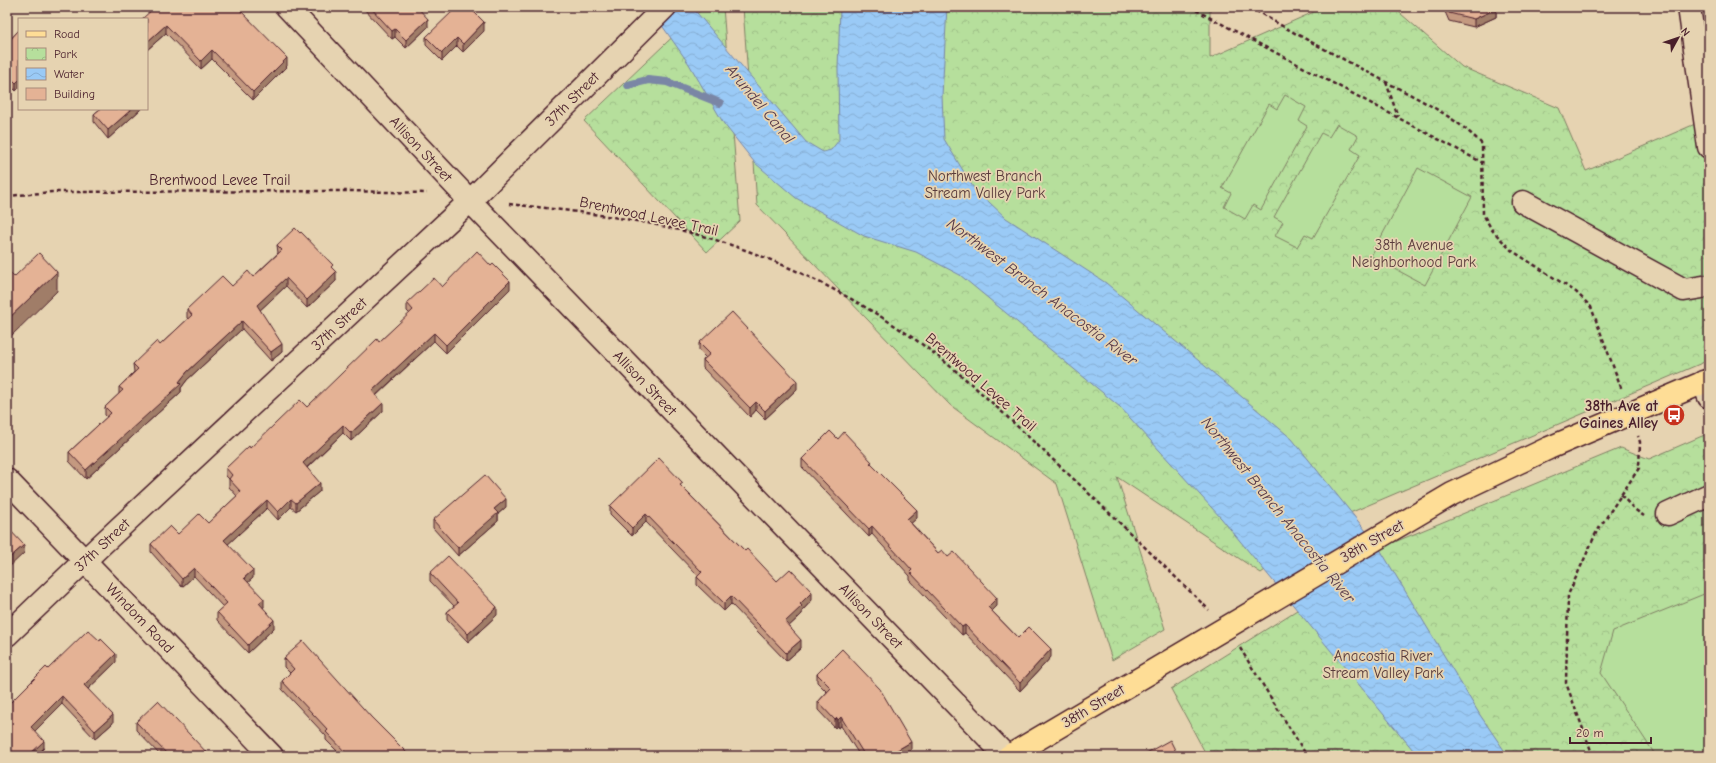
<svg xmlns="http://www.w3.org/2000/svg" width="1716" height="763" viewBox="0 0 1716 763" font-family="'Comic Neue',sans-serif">
<defs>
<pattern id="park-crowns" width="20" height="18" patternUnits="userSpaceOnUse"><rect width="20" height="18" fill="#b6df9c"/><path d="M2 6a3 3 0 1 1 6 0M12 15a3 3 0 1 1 6 0" fill="none" stroke="#9ebf87"/></pattern>
<pattern id="water-waves" width="16" height="10" patternUnits="userSpaceOnUse"><rect width="16" height="10" fill="#9acaf6"/><path d="M0 5q4-4 8 0t8 0" fill="none" stroke="#86add3"/></pattern>
</defs>
<rect width="100%" height="100%" fill="#e6d3b1"/>
<filter id="ink" filterUnits="userSpaceOnUse"><feTurbulence type="fractalNoise" baseFrequency=".025" numOctaves="2"/><feDisplacementMap in="SourceGraphic" scale="8" xChannelSelector="R" yChannelSelector="G"/><feConvolveMatrix kernelMatrix="1 2 1 2 8 2 1 2 1" color-interpolation-filters="sRGB"/></filter>
<g filter="url(#ink)">
<g fill="url(#park-crowns)" stroke="#807f64">
<polygon points="704,7 723,7 740,221 707,252 584,121"/>
<polygon points="743,7 1210,7 1210,58 1325,7 1393,7 1462,67 1559,108 1586,171 1709,118 1709,360 1331,521 1261,573 1117,477 1165,629 1112,660 1057,484 950,405 757,205"/>
<polygon points="1709,433 1709,756 1207,756 1171,689 1380,558 1373,551 1621,448 1649,459"/>
</g>
<g fill="#b6df9c" stroke="#807f64">
<polygon points="1285,95 1306,107 1299,121 1307,126 1261,210 1253,205 1245,219 1224,207 1231,193 1222,188 1269,104 1277,109"/>
<polygon points="1337,124 1358,136 1351,149 1360,155 1313,238 1305,234 1297,247 1275,236 1283,222 1274,217 1321,133 1329,137"/>
<polygon points="1418,168 1472,197 1425,285 1371,256"/>
<polygon points="1709,592 1709,756 1656,756 1601,673 1613,631"/>
</g>
<polygon fill="url(#water-waves)" stroke="#7a86a5" points="649,7 692,7 806,142 823,152 831,150 839,140 838,69 840,7 947,7 942,96 944,139 973,187 1006,218 1106,283 1292,439 1378,546 1480,715 1508,756 1418,756 1221,518 1120,407 960,275 916,252 864,236 796,198 755,163 724,124 689,64"/>
<g fill="none" stroke-linecap="round" stroke-linejoin="round">
<polyline stroke="#7a86a5" stroke-width="8" points="628,85 648,80 667,82 720,103"/>
<g stroke="#4a1f2b" stroke-width="25">
<g id="minor">
<polyline points="287,7 470,201 1006,756"/>
<polyline points="1689,7 1709,147"/>
<polyline points="1523,202 1684,290 1709,286"/>
<polyline points="1703,382 1709,397"/>
<polyline points="7,480 272,756"/>
<polyline points="1668,514 1709,495"/>
<polyline points="7,635 99,547 470,201 665,7"/>
</g>
</g>
<g stroke="#4a1f2b" stroke-width="25">
<polyline id="major" points="1009,756 1452,494 1549,448 1709,380"/>
</g>
<g stroke="#4a1f2b" stroke-width="2.5" stroke-dasharray="4 3" stroke-linecap="butt">
<polyline points="1190,7 1483,163"/>
<path d="M1250,7C1294,34 1340,57 1386,82C1419,99 1456,117 1482,144L1483,214L1492,230L1511,250L1576,292L1591,307L1622,390"/>
<polyline points="1386,82 1398,117"/>
<polyline points="7,196 52,192 349,191 427,193"/>
<path d="M509,204C573,211 637,218 699,235C780,258 859,298 927,348C970,380 1009,419 1049,456C1103,506 1156,558 1209,610"/>
<polyline points="1621,495 1634,509 1644,516"/>
<polyline points="1240,648 1307,756"/>
<polyline points="1593,756 1566,683 1568,595 1596,533 1639,468 1640,442 1638,436"/>
</g>
<use href="#minor" stroke="#e6d3b1" stroke-width="22"/>
<use href="#major" stroke="#fedd96" stroke-width="22"/>
</g>
<g fill="#c49980" stroke="#4a1f2b">
<polygon points="362,7 417,7 428,27 406,48 395,37 392,39"/>
<polygon points="1443,7 1496,7 1496,17 1474,27 1449,21"/>
<polygon points="147,19 287,66 253,100 212,59 201,69 166,33 147,50"/>
<polygon points="19,30 16,91 7,82 7,43"/>
<polygon points="484,31 463,52 457,46 442,61 426,45 426,37"/>
<polygon points="100,109 141,109 108,139 94,122 94,114"/>
<polygon points="277,245 333,269 336,281 307,308 286,286 260,310 282,352 271,361 242,329 187,380 181,388 181,392 86,479 69,461 69,452 107,417 105,415 105,407 119,394 119,387 134,372 133,364 160,345 188,319 187,318 187,309 232,286 253,277 278,253"/>
<polygon points="442,287 510,289 446,353 434,341 376,396 383,411 351,441 343,433 307,468 320,491 296,511 291,507 278,520 267,508 228,544 253,578 248,582 264,607 263,608 274,628 248,653 217,620 217,612 223,607 194,576 182,587 151,552 151,544 178,534 208,523 237,496 229,487 229,479 226,476 226,468 250,448 307,407 379,342 410,314 407,311 407,303"/>
<polygon points="699,343 797,389 765,419 756,410 750,417 703,368 703,360 706,358 699,351"/>
<polygon points="802,459 872,466 917,518 911,523 938,553 997,606 992,611 1018,638 1051,657 1020,691 965,633 962,635 910,580 910,576 872,534 869,537 802,467"/>
<polygon points="683,488 745,551 777,581 812,600 802,611 802,614 789,626 801,648 786,661 731,604 724,611 697,585 697,577 698,576 646,522 632,536 610,514 610,506"/>
<polygon points="506,507 498,514 498,521 458,556 433,528 433,520"/>
<polygon points="430,573 497,615 468,642 447,620 447,612 454,606 430,581"/>
<polygon points="284,658 371,717 410,756 342,756 326,740 326,736 282,689 282,681 290,673 284,667"/>
<polygon points="116,662 88,689 113,723 95,739 62,704 34,731 44,748 36,756 7,756 48,669"/>
<polygon points="817,674 911,750 901,756 860,756 841,726 838,728 837,726 835,728 818,710 818,702 827,692 817,682"/>
<polygon points="136,722 210,756 161,756 136,730"/>
</g>
<g fill="#a07d68" stroke="#4a1f2b">
<polygon points="1496,9 1496,17 1474,27 1474,19"/>
<polygon points="428,19 428,27 406,48 406,40"/>
<polygon points="484,22 484,31 463,52 463,44"/>
<polygon points="166,25 166,33 147,50 147,42"/>
<polygon points="395,29 395,37 392,39 392,31"/>
<polygon points="457,38 457,46 442,61 442,53"/>
<polygon points="212,50 212,59 201,69 201,61"/>
<polygon points="287,58 287,66 253,100 253,92"/>
<polygon points="19,80 19,88 16,91 16,83"/>
<polygon points="149,94 149,102 147,104 147,96"/>
<polygon points="132,109 141,109 108,139 108,130"/>
<polygon points="57,272 57,291 7,340 7,320"/>
<polygon points="336,272 336,281 307,308 307,300"/>
<polygon points="286,278 286,286 257,313 257,305"/>
<polygon points="510,281 510,289 446,353 446,345"/>
<polygon points="242,321 242,329 187,380 181,388 181,392 86,479 86,470 179,382 187,372"/>
<polygon points="434,333 434,341 372,399 372,391"/>
<polygon points="282,344 282,352 271,361 271,352"/>
<polygon points="797,381 797,389 765,419 765,411"/>
<polygon points="756,402 756,410 750,417 750,408"/>
<polygon points="383,403 383,411 351,441 351,433"/>
<polygon points="343,425 343,433 303,471 303,463"/>
<polygon points="320,483 320,491 296,511 296,503"/>
<polygon points="291,499 291,507 278,520 278,512"/>
<polygon points="506,499 506,507 498,514 498,521 458,556 458,548 494,509"/>
<polygon points="267,500 267,508 224,548 224,540"/>
<polygon points="917,510 917,518 907,527 907,519"/>
<polygon points="646,514 646,522 632,536 632,528"/>
<polygon points="872,526 872,534 869,537 869,529"/>
<polygon points="24,545 24,553 7,569 7,560"/>
<polygon points="194,568 194,576 182,587 182,579"/>
<polygon points="253,570 253,578 244,586 244,578"/>
<polygon points="812,592 812,600 802,611 802,614 785,630 785,622 800,604"/>
<polygon points="731,596 731,604 724,611 724,603"/>
<polygon points="997,598 997,606 988,615 988,607"/>
<polygon points="264,599 264,607 259,611 259,603"/>
<polygon points="497,607 497,615 468,642 468,634"/>
<polygon points="274,620 274,628 248,653 248,645"/>
<polygon points="965,625 965,633 962,635 962,627"/>
<polygon points="801,640 801,648 786,661 786,653"/>
<polygon points="1051,649 1051,657 1020,691 1020,683"/>
<polygon points="116,654 116,662 84,693 84,685"/>
<polygon points="62,696 62,704 31,735 31,727"/>
<polygon points="113,715 113,723 95,739 95,731"/>
<polygon points="841,717 841,726 838,728 838,720"/>
<polygon points="837,718 837,726 835,728 835,720"/>
<polygon points="44,741 44,748 36,756 28,756"/>
<polygon points="911,742 911,750 901,756 887,756"/>
</g>
<g fill="#e4b295" stroke="#4a1f2b">
<polygon points="155,7 237,7 287,58 253,92 212,50 201,61 166,25 147,42 147,19 142,19"/>
<polygon points="370,7 417,7 428,19 406,40 395,29 392,31"/>
<polygon points="457,7 469,7 484,22 463,44 457,38 442,53 426,37"/>
<polygon points="1447,7 1496,7 1496,9 1474,19 1449,13"/>
<polygon points="19,30 19,80 16,83 7,74 7,43"/>
<polygon points="147,91 149,94 147,96"/>
<polygon points="100,109 132,109 108,130 94,114"/>
<polygon points="295,228 300,233 301,232 333,265 331,267 336,272 307,300 286,278 257,305 282,344 271,352 242,321 187,372 179,382 181,384 86,470 69,452 111,413 105,407 123,390 119,387 138,369 133,364 157,341 160,345 192,315 187,309 222,276 232,286 248,271 253,277 282,250 277,245"/>
<polygon points="477,251 491,266 493,264 510,281 446,345 434,333 372,391 383,403 351,433 343,425 303,463 320,483 296,503 291,499 278,512 267,500 224,540 253,570 244,578 264,599 259,603 274,620 248,645 217,612 227,603 194,568 182,579 151,544 170,526 178,534 199,514 208,523 241,492 229,479 232,475 226,468 249,446 250,448 300,400 307,407 377,339 379,342 413,310 407,303 434,278 442,287"/>
<polygon points="39,253 57,272 7,320 7,269 14,277"/>
<polygon points="732,312 797,381 765,411 756,402 750,408 703,360 710,354 699,343"/>
<polygon points="830,431 838,439 844,432 872,462 870,463 917,510 907,519 938,553 942,550 948,557 954,552 997,598 988,607 1018,638 1029,627 1051,649 1020,683 965,625 962,627 910,572 912,570 872,526 869,529 802,459"/>
<polygon points="659,458 683,483 680,485 745,551 747,549 777,581 790,569 812,592 800,604 802,606 785,622 801,640 786,653 731,596 724,603 697,577 702,572 646,514 632,528 610,506"/>
<polygon points="485,475 506,499 494,509 498,513 458,548 433,520"/>
<polygon points="7,527 24,545 7,560"/>
<polygon points="448,556 497,607 468,634 447,612 458,603 430,573"/>
<polygon points="88,630 100,641 101,639 116,654 84,685 113,715 95,731 62,696 31,727 44,741 28,756 7,756 7,706 46,667 48,669"/>
<polygon points="303,641 371,717 410,756 349,756 326,732 328,730 282,681 294,669 284,658"/>
<polygon points="842,649 880,689 911,742 887,756 865,756 841,717 838,720 837,718 835,720 818,702 831,688 817,674"/>
<polygon points="158,701 208,754 210,756 169,756 136,722"/>
<polygon points="1170,740 1178,756 1141,756"/>
</g>
</g>
<defs>
<g id="bus-disc" transform="scale(1.15)"><circle r="9.5" fill="#c8321e" stroke="#e6d3b1"/><path d="M-5-6H5V4H4V6H2V4H-2V6H-4V4H-5ZM-3.5-4V0h7V-4ZM-3.5 1.2v1.5H-2V1.2ZM2 1.2v1.5H3.5V1.2Z" fill="#fff"/></g>
</defs>
<g fill-rule="evenodd">
<use href="#bus-disc" x="1674" y="415"/>
</g>
<g text-anchor="middle" dominant-baseline="central" stroke-width="3.5" stroke-linejoin="round" paint-order="stroke">
<g font-size="15" fill="#4a1f2b" stroke="#e6d3b1">
<text transform="translate(572 99) rotate(-45)">37th Street</text>
<text transform="translate(421 149) rotate(47)">Allison Street</text>
<text x="220" y="180">Brentwood Levee Trail</text>
<text transform="translate(649 216) rotate(12)">Brentwood Levee Trail</text>
<text transform="translate(339 324) rotate(-43)">37th Street</text>
<text transform="translate(981 382) rotate(41)">Brentwood Levee Trail</text>
<text transform="translate(645 383) rotate(46)">Allison Street</text>
<text transform="translate(1372 541) rotate(-30)">38th Street</text>
<text transform="translate(102 545) rotate(-43)">37th Street</text>
<text transform="translate(871 616) rotate(46)">Allison Street</text>
<text transform="translate(140 618) rotate(46)">Windom Road</text>
<text transform="translate(1093 706) rotate(-31)">38th Street</text>
</g>
<g font-size="15" fill="#5a3c3c" stroke="#e6d3b1">
<text x="985" y="176">Northwest Branch<tspan x="985" dy="17">Stream Valley Park</tspan></text>
<text x="1414" y="245">38th Avenue<tspan x="1414" dy="17">Neighborhood Park</tspan></text>
<text x="1383" y="656">Anacostia River<tspan x="1383" dy="17">Stream Valley Park</tspan></text>
</g>
<g font-size="15" font-weight="bold" fill="#4a1f2b" stroke="#e6d3b1" text-anchor="end">
<text x="1658" y="406">38th Ave at<tspan x="1658" dy="17">Gaines Alley</tspan></text>
</g>
<g font-size="16" font-style="italic" fill="#563949" stroke="#e6d3b1">
<text transform="translate(760 104) rotate(50)">Arundel Canal</text>
<text transform="translate(1042 292) rotate(37)">Northwest Branch Anacostia River</text>
<text transform="translate(1278 510) rotate(51)">Northwest Branch Anacostia River</text>
</g>
</g>
<rect width="1716" height="763" fill="none" stroke="#e6d3b1" stroke-width="24"/>
<rect x="12" y="12" width="1692" height="739" fill="none" stroke="#4a1f2b" stroke-width="1.5" filter="url(#ink)"/>
<rect x="18" y="18" width="130" height="92" fill="#e6d3b1" stroke="#a88b7b"/>
<rect x="26" y="31" width="20" height="6" fill="#fedd96" stroke="#a88b7b"/>
<text x="54" y="38" font-size="12" fill="#4a1f2b">Road</text>
<rect x="26" y="48" width="20" height="12" fill="url(#park-crowns)" stroke="#a88b7b"/>
<text x="54" y="58" font-size="12" fill="#4a1f2b">Park</text>
<rect x="26" y="68" width="20" height="12" fill="url(#water-waves)" stroke="#a88b7b"/>
<text x="54" y="78" font-size="12" fill="#4a1f2b">Water</text>
<rect x="26" y="88" width="20" height="12" fill="#e4b295" stroke="#a88b7b"/>
<text x="54" y="98" font-size="12" fill="#4a1f2b">Building</text>
<g transform="translate(1678 38) rotate(50)" stroke="#e6d3b1" stroke-width="3" paint-order="stroke">
<path d="M0-3L7 15L0 10L-7 15Z" fill="#4a1f2b"/>
<text y="-6" font-size="11" font-weight="bold" text-anchor="middle" fill="#4a1f2b">N</text>
</g>
<path d="M1570 737v6h81v-6" fill="none" stroke="#4a1f2b" stroke-width="2"/>
<text x="1576" y="737" font-size="12" fill="#4a1f2b" stroke="#e6d3b1" stroke-width="3" paint-order="stroke">20 m</text>
</svg>
